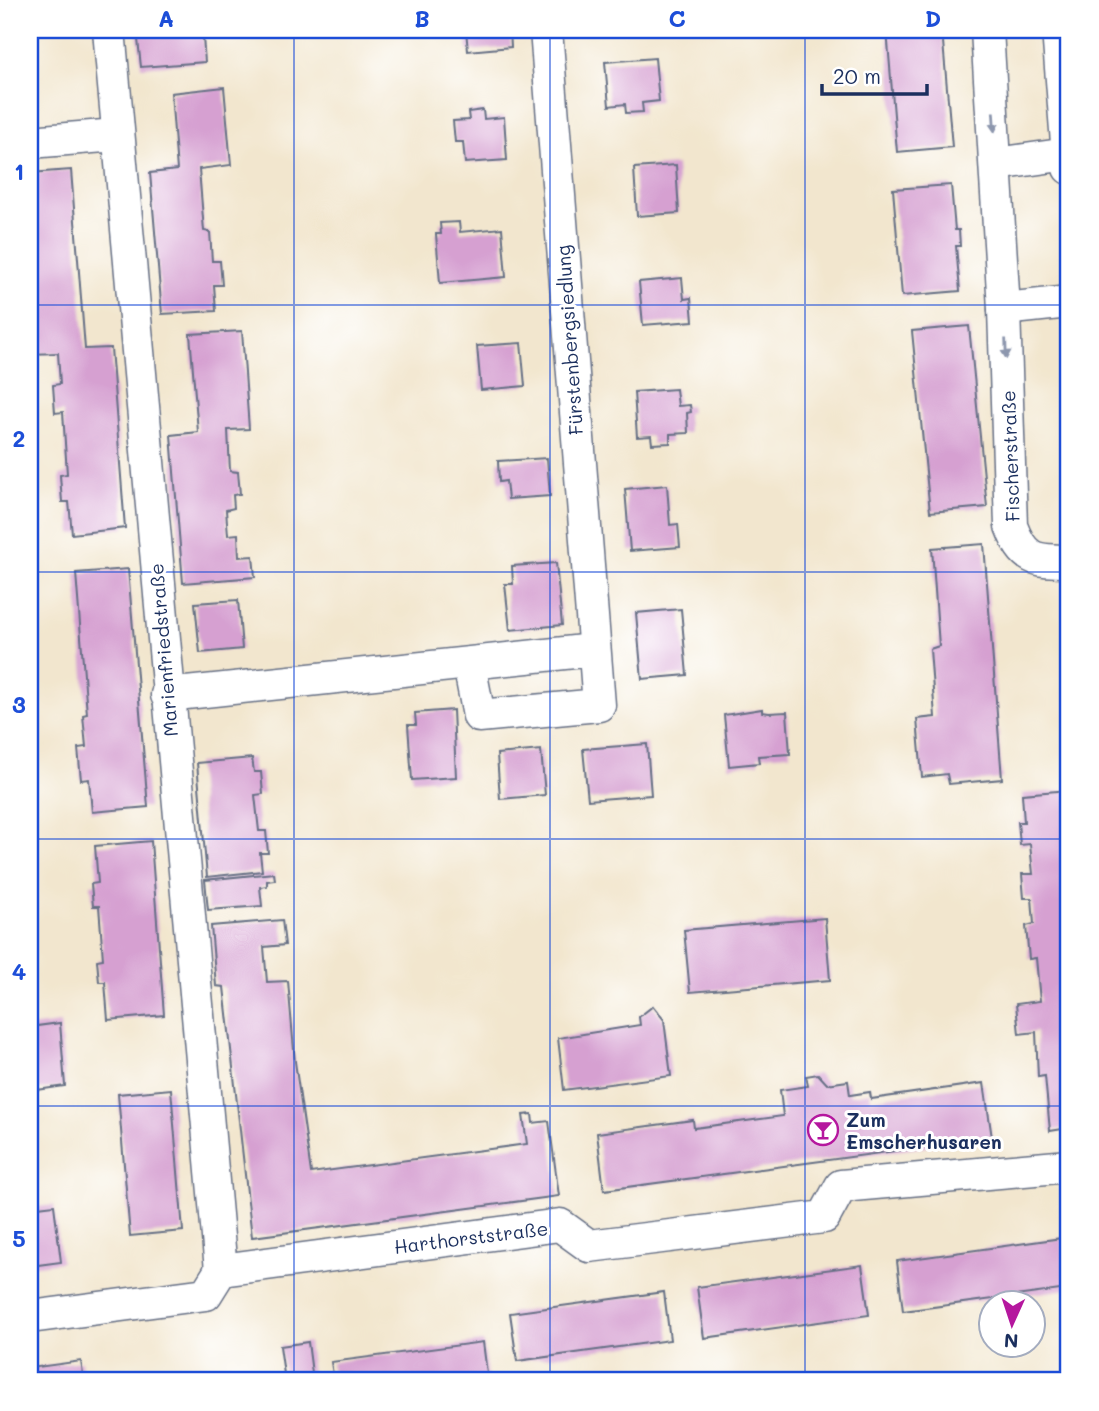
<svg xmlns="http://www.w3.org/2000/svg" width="1099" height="1411" viewBox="0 0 1099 1411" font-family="Mali,sans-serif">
<rect width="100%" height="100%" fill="#fff"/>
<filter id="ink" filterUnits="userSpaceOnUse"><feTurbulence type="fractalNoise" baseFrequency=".0143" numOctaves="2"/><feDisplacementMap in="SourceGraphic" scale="14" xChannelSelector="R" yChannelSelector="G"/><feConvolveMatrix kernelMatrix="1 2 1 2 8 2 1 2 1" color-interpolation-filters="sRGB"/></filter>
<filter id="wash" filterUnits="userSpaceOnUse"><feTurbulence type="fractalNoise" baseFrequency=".00686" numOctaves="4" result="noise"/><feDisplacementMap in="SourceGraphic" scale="28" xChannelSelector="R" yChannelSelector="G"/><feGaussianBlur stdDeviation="1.57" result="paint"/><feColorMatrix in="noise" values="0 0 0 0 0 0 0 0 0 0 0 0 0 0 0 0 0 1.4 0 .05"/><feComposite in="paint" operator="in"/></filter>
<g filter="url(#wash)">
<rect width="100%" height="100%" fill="#f2e6ce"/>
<g id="blocks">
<g fill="#d6a0d1">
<polygon points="137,30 253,30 253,33 203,37 205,62 141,67"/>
<polygon points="466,30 510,30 511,47 468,51"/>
<polygon points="887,30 942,30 952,147 897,152"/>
<polygon points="655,58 659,101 642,103 643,112 626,113 625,104 609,106 605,62"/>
<polygon points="224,87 231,165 199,169 204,231 210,232 212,261 220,261 222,285 214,285 216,311 162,314 150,173 177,170 171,93"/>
<polygon points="483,110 484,119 504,117 507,160 465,163 463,142 455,142 453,121 469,120 468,112"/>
<polygon points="676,165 679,213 637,216 634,168"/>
<polygon points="71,170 85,349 111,348 125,528 72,534 69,502 62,502 60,475 67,474 63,412 55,413 53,385 60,384 58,353 30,354 30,173"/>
<polygon points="951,185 955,230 959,230 960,246 956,246 960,291 902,296 893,189"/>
<polygon points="459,222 460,232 502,228 506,277 440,283 436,234 441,234 440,223"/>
<polygon points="682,278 684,299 691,298 693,321 643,325 639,282"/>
<polygon points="969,326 987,507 930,512 912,331"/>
<polygon points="242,331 249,429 228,430 230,471 238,472 240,494 233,495 234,508 226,510 228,535 238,534 239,557 253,556 255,577 183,583 171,435 198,432 190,334"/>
<polygon points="521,343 525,386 481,390 477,346"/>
<polygon points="676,389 678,406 690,405 691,412 687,413 688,433 670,434 670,443 652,444 651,436 637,437 634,392"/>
<polygon points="547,458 550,496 508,499 506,481 499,482 498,461"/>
<polygon points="667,485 670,525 678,524 680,547 630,551 625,489"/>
<polygon points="984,544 1002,779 949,784 947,774 922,777 917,719 935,717 930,649 939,646 932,548"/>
<polygon points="556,563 562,625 510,630 505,584 513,584 512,566"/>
<polygon points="128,569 148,807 92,812 89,779 81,780 78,748 86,747 83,715 87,714 76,573"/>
<polygon points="238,600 242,649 200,653 195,603"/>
<polygon points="681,609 687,675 642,679 636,613"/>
<polygon points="762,709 762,712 769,713 787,712 790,754 758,756 759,763 729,766 724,715"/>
<polygon points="453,710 456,777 412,780 408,725 416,725 415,713"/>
<polygon points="647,744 651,795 588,800 583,749"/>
<polygon points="541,750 545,795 500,799 497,754"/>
<polygon points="252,758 254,772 261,772 263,794 255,795 259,831 266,831 268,853 260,853 262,871 207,877 197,763"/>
<polygon points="1069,790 1069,1128 1050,1131 1045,1076 1038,1077 1036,1032 1019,1034 1016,1004 1040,1001 1036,958 1029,959 1026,926 1034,924 1032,898 1024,898 1022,874 1033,874 1030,844 1020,845 1018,822 1024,822 1022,794"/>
<polygon points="151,841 164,1015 108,1020 105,982 99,982 97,960 103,959 99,906 93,906 91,884 98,883 95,846"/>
<polygon points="274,873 275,880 267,881 267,886 260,887 262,906 208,910 205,880"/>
<polygon points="825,918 830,980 690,992 684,930"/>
<polygon points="282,920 285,945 264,947 267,982 288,981 295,1062 311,1173 527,1144 523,1115 532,1114 533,1123 549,1121 559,1196 252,1237 224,987 216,986 211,926"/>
<polygon points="653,1006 664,1020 671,1076 564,1090 558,1038 640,1025 639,1017"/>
<polygon points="60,1023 65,1086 30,1091 30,1027"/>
<polygon points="818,1074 827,1084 848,1081 850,1095 870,1092 871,1099 984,1083 992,1138 604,1190 597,1133 693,1120 694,1128 783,1116 780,1090 808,1086 806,1076"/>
<polygon points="171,1089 183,1231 130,1236 118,1094"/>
<polygon points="54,1205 61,1262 30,1266 30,1208"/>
<polygon points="1062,1238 1068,1289 903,1311 897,1261"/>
<polygon points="862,1265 869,1315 704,1338 697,1287"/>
<polygon points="664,1292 670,1340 517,1361 510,1313"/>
<polygon points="308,1342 313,1381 285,1381 280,1346"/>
<polygon points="483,1342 488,1381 334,1381 331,1362"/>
<polygon points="81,1361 84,1381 30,1381 30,1368"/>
</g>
</g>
</g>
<g filter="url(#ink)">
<use href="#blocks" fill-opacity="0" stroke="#666f85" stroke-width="2"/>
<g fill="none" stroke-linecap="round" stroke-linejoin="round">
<g stroke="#666f85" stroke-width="35">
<g id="minor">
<polyline points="109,30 221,1270"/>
<path d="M987,30L1004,309L1011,526C1024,560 1034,561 1069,561"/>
<polyline points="1058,30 1069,168"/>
<polyline points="30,142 117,135"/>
<polyline points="997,164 1068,154"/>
<polyline points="1004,309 1069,302"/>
<polyline points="469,664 479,716 599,705 546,30"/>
<polyline points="167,695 593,650"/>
<polyline points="221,1270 560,1225 589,1246 824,1217 841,1186 1069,1166"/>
<polyline points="30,1317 206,1294 221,1270"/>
</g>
</g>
<use href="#minor" stroke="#fff" stroke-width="32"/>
</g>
<defs><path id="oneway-solid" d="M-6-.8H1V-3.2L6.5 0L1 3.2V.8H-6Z" transform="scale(1.75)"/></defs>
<g fill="#8d97ae">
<use href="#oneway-solid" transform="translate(994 122) rotate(86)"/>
<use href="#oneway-solid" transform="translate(1006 349) rotate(88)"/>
</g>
</g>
<path fill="none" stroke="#1d4ed8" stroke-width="2" stroke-opacity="0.55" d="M294,30V1381M550,30V1381M805,30V1381M30,305H1069M30,572H1069M30,839H1069M30,1106H1069"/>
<defs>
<g id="bar-ring" transform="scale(1.575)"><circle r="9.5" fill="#fff" stroke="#b5179e" stroke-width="1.5"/><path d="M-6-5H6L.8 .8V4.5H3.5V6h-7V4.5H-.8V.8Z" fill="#b5179e"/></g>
</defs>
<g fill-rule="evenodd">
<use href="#bar-ring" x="823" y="1130"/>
</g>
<g text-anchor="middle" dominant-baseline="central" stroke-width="6" stroke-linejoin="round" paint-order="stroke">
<g font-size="19" fill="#1b2f5e" stroke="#fff">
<text transform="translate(569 340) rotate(-94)">Fürstenbergsiedlung</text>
<text transform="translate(1010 456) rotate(-92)">Fischerstraße</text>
<text transform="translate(163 650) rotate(-95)">Marienfriedstraße</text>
<text transform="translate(471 1237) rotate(-7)">Harthorststraße</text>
</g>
<g font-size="19" font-weight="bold" fill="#1b2f5e" stroke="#fff" text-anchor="start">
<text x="846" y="1119">Zum<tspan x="846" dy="22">Emscherhusaren</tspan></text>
</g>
</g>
<rect width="1099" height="1411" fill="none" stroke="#fff" stroke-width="77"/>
<g transform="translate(1012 1324) rotate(183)"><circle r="33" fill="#ffffff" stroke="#a4acbf" stroke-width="2"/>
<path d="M0-5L12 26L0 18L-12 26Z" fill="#b5179e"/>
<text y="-10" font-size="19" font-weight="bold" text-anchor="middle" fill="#1b2f5e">N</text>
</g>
<path d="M822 84v10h105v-10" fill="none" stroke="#1b2f5e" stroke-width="3.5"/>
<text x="833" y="84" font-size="21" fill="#1b2f5e" stroke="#ffffff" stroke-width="5" paint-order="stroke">20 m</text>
<rect x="38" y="38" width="1022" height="1334" fill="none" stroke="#1d4ed8" stroke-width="2.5"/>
<g font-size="23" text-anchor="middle" font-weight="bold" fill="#1d4ed8">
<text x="166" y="27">A</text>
<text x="422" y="27">B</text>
<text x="677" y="27">C</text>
<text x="933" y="27">D</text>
<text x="19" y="180">1</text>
<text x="19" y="447">2</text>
<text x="19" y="713">3</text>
<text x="19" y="980">4</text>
<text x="19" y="1247">5</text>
</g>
</svg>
